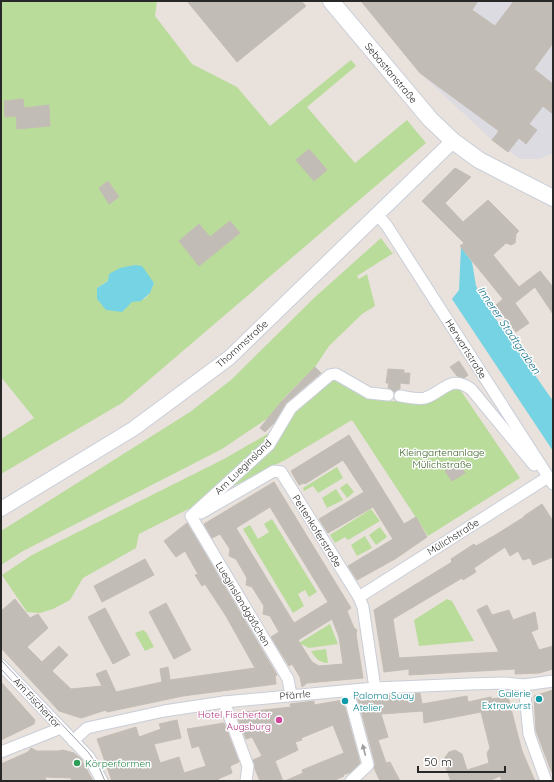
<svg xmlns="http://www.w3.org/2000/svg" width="554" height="782" viewBox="0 0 554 782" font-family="Quicksand,sans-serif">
<rect width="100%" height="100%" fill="#e9e1db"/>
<polygon fill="#dcdbe2" points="361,1 553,1 553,153 539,159 520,159 492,140 420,73"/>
<g fill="#b9dc9b" fill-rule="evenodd">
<path d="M1,1H157L155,16L192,64L237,87L270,126L351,60L356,66L307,107L355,163L407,120L426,143L122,403L1,474V439L34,418L1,377ZM135,265L154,283C152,286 152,290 150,292C140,312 111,294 97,288L130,266Z"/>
<polygon points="381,238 392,253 395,252 357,276 359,279 367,274 375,306 362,314 329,346 315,367 284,398 268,418 222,449 23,551 1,565 1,531 190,412 231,380 314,298"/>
<polygon points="334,378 362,396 384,401 425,402 457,385 520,478 428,536 352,420 285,460 139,534 136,548 83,578 70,600 53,609 40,613 27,612 2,575 32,555 224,459 290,421 298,409"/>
<polygon points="337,467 343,478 318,493 313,486 304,491 303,488"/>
<polygon points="347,483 354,492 347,498 340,488"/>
<polygon points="336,489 343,500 327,508 322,498"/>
<polygon points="371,509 380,521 348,540 345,537 335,543 330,535"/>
<polygon points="272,519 317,592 309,597 305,590 298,594 304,606 293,613 243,529 250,525 258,539 269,532 264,524"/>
<polygon points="380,527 387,537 376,545 369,535"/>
<polygon points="365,536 372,548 357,556 351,545"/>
<polygon points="447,599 452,601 474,641 419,646 414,620"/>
<polygon points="330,624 338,644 309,648 299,643"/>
<polygon points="143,630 146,632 154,647 145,651 135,633"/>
<path d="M326,649L328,663C320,663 315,658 311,651Z"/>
</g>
<g fill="#76d3e3">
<polygon points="461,247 472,262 476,286 493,315 553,401 553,451 452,299 459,290"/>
<polygon points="135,265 142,266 154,283 150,293 141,301 132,302 122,312 106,310 97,299 97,288 108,281 109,274 120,268"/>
</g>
<g fill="#c2bcb6" stroke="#c4bdb5" fill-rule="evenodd">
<polygon points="187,1 301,1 306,6 237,62"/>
<polygon points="361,1 478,1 472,10 495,26 514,1 553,1 553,43 534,69 553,84 553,114 543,106 529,124 537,130 526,144 519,138 508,152 492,140 499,131 420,73"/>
<polygon points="23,99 24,108 49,105 50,126 17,129 16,116 5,117 4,101"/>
<polygon points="309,149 327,170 314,181 296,160"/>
<polygon points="455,168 471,177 445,203 463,222 488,200 519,231 516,234 515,243 511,245 506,243 493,255 519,287 540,271 553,287 553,314 535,287 515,303 529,323 516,332 496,305 503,299 460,246 464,243 422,201"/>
<polygon points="108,181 119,197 109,204 99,188"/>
<polygon points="230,221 240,233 199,266 179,241 199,224 210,237"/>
<polygon points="459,361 468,375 464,378 457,376 450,367"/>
<polygon points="315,367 321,373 286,403 274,423 265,432 260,428 281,402"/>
<polygon points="388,369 404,370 404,373 410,373 409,384 400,383 400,389 394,392 388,388 389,383 386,383"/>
<polygon points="349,435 404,524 416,517 427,537 395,559 357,580 348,566 393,539 373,507 328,533 319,519 364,492 343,460 305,484 304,483 299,485 291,471"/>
<polygon points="459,463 465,473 452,481 445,471"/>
<path d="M274,482L351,608L347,611L354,628L357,630L356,634L363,678L307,683L302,687L300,677L292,664L289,666L271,637L279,632L270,616L263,614L264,606L252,587L246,585L247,578L236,559L229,556L230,549L220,534L212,538L204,524ZM270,507L328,602L294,623L236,528ZM332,619L339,637L343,664L319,666L312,662L298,640Z"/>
<polygon points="542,504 553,521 553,557 533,565 530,558 523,560 518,551 510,556 505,547 474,568 476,572 463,580 462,578 393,619 399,658 499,652 477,610 487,605 492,615 509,610 513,620 535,612 538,629 531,632 539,650 553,646 553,669 539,673 515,674 515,669 409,675 409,669 384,672 374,610 452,562 451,559 474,544 476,546 497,534 524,517 524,516"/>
<polygon points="187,523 277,675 275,676 276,684 183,696 107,712 106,710 81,718 59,711 1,648 1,611 15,599 30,618 38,614 48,628 27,647 42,662 59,646 68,655 52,671 71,689 102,686 96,674 106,670 116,692 162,682 160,669 168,667 170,680 255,668 226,616 205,584 202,586 195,575 198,574 185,551 176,557 164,541"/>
<polygon points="145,559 154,575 102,602 94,586"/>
<polygon points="166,603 191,650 174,659 149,612"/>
<polygon points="105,608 130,655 113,664 88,617"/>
<polygon points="1,682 35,720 34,724 1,740"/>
<polygon points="553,690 553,772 552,773 536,731 534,696"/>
<polygon points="420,693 422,704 467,696 468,702 491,697 491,699 508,697 522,751 535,781 502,781 500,776 489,781 451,781 443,760 449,752 455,750 462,754 467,770 489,763 487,753 490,748 481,712 424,723 423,711 381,714 388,737 378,740 386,763 390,762 400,781 380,781 374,768 375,763 358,699"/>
<polygon points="343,700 360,763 351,772 343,775 344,776 333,781 285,781 303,773 302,770 344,753 333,725 301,738 302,740 295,742 298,750 275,761 283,781 260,781 255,769 253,760 262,756 252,737 246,739 236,713 291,707 290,704 314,701 314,705"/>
<polygon points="177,720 181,738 154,744 160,763 179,757 184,773 206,766 199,746 192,748 187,729 224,723 239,762 230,766 232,773 218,779 219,781 112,781 97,739 136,727 139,737 161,729 159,724"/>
<polygon points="31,748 37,751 58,751 63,750 74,753 81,759 93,781 72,781 71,778 45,777 46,781 1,781 1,764 28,752"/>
</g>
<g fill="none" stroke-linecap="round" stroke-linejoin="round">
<g stroke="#c9ced9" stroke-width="13">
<g id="minor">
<polyline points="378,215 387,226 553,484"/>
<path d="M400,396C407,397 418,400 425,398C444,392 450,374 471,389L534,465"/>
<polyline points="201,513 274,471 281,472 359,597 363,607 375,688"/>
<polyline points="359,597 548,477"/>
<polyline points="1,665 89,757 102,781"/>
<polyline points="524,685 529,734 546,781"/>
<polyline points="348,691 368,765 351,781"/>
<polyline points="291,695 288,679 191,516 269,445 291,408 330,375 336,374 369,393 388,395"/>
<polyline points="224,702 248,766 246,781"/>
<polyline points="73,741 87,728 164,711 224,702 375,688 470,684 504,683 524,685 553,681"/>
<polyline points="1,752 61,728"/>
</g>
</g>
<g stroke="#c9ced9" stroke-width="16">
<polyline id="tertiary" points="1,509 133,429 229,358 453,141"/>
</g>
<g stroke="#c9ced9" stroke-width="18">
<polyline id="secondary" points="331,1 430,119 453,141 479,160 553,198"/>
</g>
<use href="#minor" stroke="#fff" stroke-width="11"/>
<use href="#tertiary" stroke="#fff" stroke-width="14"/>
<use href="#secondary" stroke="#fff" stroke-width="16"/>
<g stroke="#9ea3b1" stroke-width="1">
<polyline points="1,660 88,752 99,767 105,781"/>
<polyline points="1,669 39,710"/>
</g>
</g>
<defs><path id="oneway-solid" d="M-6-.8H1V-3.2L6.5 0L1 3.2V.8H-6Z"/></defs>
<use fill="#9e9e9e" href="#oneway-solid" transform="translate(364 750) rotate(-105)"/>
<g fill="#0f9aa8" stroke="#fff" stroke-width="1.5">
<circle cx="539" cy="699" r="4"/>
<circle cx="345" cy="701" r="4"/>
</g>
<circle fill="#d1479c" stroke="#fff" stroke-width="1.5" cx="279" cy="720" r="4"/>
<circle fill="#2e9e5b" stroke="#fff" stroke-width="1.5" cx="77" cy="763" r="4"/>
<g text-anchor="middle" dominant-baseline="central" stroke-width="3" stroke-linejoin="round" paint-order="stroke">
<g font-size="10" fill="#282828" stroke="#fff">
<text transform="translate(391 73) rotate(50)">Sebastianstraße</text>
<text transform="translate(242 344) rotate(-42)">Thommstraße</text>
<text transform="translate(466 349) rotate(58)">Herwartstraße</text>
<text transform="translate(243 467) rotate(-44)">Am Lueginsland</text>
<text transform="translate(317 531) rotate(58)">Pettenkoferstraße</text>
<text transform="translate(453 537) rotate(-32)">Mülichstraße</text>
<text transform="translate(243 604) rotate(59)">Lueginslandgäßchen</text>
<text transform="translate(295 695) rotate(-5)">Pfärrle</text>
<text transform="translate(37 703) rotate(47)">Am Fischertor</text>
</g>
<g font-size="10" fill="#345e1f" stroke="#fff">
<text x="442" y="452">Kleingartenanlage<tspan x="442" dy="12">Mülichstraße</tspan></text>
</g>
<g font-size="10" fill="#0d838f" stroke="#fff" text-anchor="end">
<text x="531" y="693">Galerie<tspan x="531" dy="12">Extrawurst</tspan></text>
<text x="353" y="695" text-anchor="start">Paloma Suay<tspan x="353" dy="12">Atelier</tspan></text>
</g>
<g font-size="10" fill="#b23c85" stroke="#fff" text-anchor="end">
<text x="271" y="714">Hotel Fischertor<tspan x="271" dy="12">Augsburg</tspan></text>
</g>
<g font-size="10" fill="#27864d" stroke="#fff" text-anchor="start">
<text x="85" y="763">Körperformen</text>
</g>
<g font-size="11" font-style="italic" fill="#18728c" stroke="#fff">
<text transform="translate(509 330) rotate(56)">Innerer Stadtgraben</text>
</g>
</g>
<rect width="554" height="782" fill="none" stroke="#282828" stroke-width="4"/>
<path d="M418 766v6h87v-6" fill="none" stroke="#282828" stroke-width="2"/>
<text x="424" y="766" font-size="12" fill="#282828" stroke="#ffffff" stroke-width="3" paint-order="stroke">50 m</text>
</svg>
